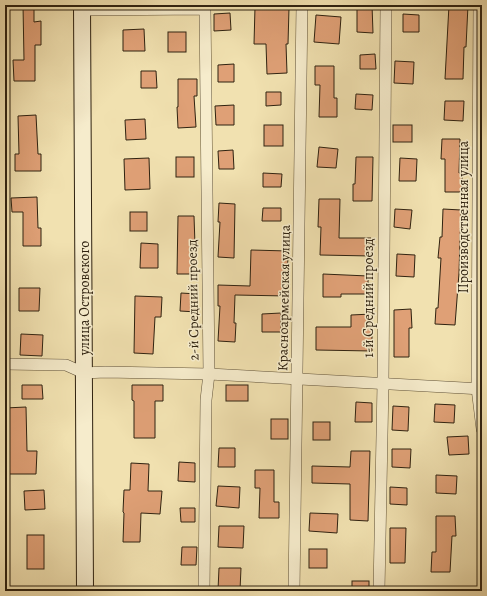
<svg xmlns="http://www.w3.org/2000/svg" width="487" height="596" viewBox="0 0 487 596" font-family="Alegreya,serif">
<rect width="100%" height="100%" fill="#f1e1b0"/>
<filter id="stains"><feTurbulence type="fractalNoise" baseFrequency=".005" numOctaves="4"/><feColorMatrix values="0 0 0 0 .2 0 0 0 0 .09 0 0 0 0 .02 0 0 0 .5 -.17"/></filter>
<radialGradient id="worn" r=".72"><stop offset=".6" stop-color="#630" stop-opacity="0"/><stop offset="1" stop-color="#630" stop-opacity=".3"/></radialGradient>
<g fill="#dfa076" stroke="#2f2210">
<polygon points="23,5 34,5 34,22 41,21 41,45 35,45 35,81 14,81 13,60 24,60"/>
<polygon points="357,5 372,5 373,33 357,32"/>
<polygon points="449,5 468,5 466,47 464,47 463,79 445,79"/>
<polygon points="255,7 289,8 288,44 286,44 287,73 267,74 266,44 254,44"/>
<polygon points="230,13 231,30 214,31 214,14"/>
<polygon points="403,14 419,15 419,32 403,32"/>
<polygon points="316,15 341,17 339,44 314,42"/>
<polygon points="144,29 145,51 123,51 123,30"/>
<rect x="168" y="32" width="18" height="20"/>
<polygon points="375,54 376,69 360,69 360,55"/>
<polygon points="395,61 414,62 413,84 394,83"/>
<polygon points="234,64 234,82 218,82 218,65"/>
<polygon points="315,66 334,66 334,98 337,98 337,117 319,117 320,85 315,85"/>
<polygon points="141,71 156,71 157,88 141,88"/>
<polygon points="178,79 197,79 197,96 194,96 196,127 178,128 177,107 178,107"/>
<polygon points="266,92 281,92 281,105 266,106"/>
<polygon points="356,94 373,95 372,110 355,109"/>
<polygon points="445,101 464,101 463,121 444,120"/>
<polygon points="234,105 234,125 216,125 215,106"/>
<polygon points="36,115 38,154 41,154 41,171 15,171 15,154 19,154 18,116"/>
<polygon points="145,119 146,139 126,140 125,120"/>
<rect x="264" y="125" width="19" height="21"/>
<rect x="393" y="125" width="19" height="17"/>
<polygon points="442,139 460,139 459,173 462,173 462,192 445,192 445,159 441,159"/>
<polygon points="319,147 338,149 336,168 317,167"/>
<polygon points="233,150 234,169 219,169 218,151"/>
<rect x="176" y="157" width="18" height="20"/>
<polygon points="356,157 373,157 372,201 353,201 353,184 355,184"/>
<polygon points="149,158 150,189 125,190 124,159"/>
<polygon points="400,158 417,159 416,181 399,181"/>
<polygon points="263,173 282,174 281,187 263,187"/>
<polygon points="37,197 38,228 41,228 41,246 23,246 23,212 12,212 11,198"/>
<polygon points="319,199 340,199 339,238 371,238 371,256 320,255 321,227 318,227"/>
<polygon points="219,203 235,204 234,258 218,257 220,222 218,222"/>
<polygon points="263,208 281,208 281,221 262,221"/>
<polygon points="395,209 412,210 410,229 394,227"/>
<polygon points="443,209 461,210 459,273 455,325 435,324 436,308 438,308 441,258 438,258 440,237 442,237"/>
<rect x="130" y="212" width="17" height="19"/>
<polygon points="178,216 194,216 196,274 177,274"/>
<polygon points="141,243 158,244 158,268 140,268"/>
<polygon points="251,250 288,251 287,296 235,295 234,323 236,323 235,342 218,341 220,306 218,306 218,285 250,286"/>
<polygon points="397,254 415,255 414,277 396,276"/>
<polygon points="323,274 368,276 368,294 341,294 341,297 323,297"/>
<polygon points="19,288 40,288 39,311 19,311"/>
<polygon points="181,293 197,294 197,312 180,311"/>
<polygon points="135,296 162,297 161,317 155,317 153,354 134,353"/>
<polygon points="411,309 412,328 409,328 409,357 394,357 394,310"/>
<polygon points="281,313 281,332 262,332 262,314"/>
<polygon points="372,314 372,351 316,350 316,327 351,327 351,315"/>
<polygon points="21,334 43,335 42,356 20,355"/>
<polygon points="22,385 42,385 43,399 22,399"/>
<polygon points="132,385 163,385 163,401 155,401 155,438 134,438 134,401 132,400"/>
<rect x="226" y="385" width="22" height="16"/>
<polygon points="356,402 372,403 372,422 355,422"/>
<polygon points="435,404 455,405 454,423 434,422"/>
<polygon points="393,406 409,407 408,431 392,430"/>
<polygon points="26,407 27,451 37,451 36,474 5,474 5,408"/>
<rect x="271" y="419" width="17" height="20"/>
<rect x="313" y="422" width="17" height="18"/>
<polygon points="468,436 469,454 449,455 447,437"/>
<polygon points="219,448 235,448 235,467 218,467"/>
<polygon points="392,449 411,449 410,468 392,467"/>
<polygon points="351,451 370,451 368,521 350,520 350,484 312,483 312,466 350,467"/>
<polygon points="179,462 195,463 195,482 178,481"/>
<polygon points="131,463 149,464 148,491 162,491 160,514 141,513 140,542 123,542 124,513 123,512 124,490 130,490"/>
<polygon points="255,470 274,470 274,502 279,502 279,518 259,518 260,488 255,488"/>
<polygon points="436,475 457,476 456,494 436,493"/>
<polygon points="218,486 240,487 239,508 216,506"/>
<polygon points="390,487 407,488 407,505 390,504"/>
<polygon points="44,490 45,509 25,510 24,491"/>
<polygon points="180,508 195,508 195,522 181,522"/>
<polygon points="310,513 338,514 337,533 309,531"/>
<polygon points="436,516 455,516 456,536 452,536 450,572 431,572 432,552 436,552"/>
<polygon points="219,526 244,526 243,548 218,547"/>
<polygon points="390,528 406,528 405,563 390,563"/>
<rect x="27" y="535" width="17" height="34"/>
<polygon points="182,547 197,547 196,565 181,565"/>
<rect x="309" y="549" width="18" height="19"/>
<polygon points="219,568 241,568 240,590 218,590"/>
<rect x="352" y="581" width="17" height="10"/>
</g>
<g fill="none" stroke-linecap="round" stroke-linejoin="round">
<g stroke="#605238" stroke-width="12">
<g id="street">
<polyline points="479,5 477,388 482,429"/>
<polyline points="82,10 205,9 209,374 206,400 204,591"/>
<polyline points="5,364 66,365 84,373 105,372 209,374 482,389"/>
<polyline points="294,591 302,5"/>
<polyline points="379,591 383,383 386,5"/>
</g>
</g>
<g stroke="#2f2210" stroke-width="18">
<polyline id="secondary" points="82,5 85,591"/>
</g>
<use href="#street" stroke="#f6eccc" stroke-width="11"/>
<use href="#secondary" stroke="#f6eccc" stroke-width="16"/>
</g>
<g text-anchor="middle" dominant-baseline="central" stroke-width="3" stroke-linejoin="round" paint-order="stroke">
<g font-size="14" fill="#2f2210" stroke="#f6eccc">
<text transform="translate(463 217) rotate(-90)">Производственная улица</text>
<text transform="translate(84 298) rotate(-90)">улица Островского</text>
<text transform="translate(284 298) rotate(-89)">Красноармейская улица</text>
<text transform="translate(368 298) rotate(-90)">1-й Средний проезд</text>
<text transform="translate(193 300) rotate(-91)">2-й Средний проезд</text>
</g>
</g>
<rect width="487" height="596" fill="none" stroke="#f1e1b0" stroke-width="20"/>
<rect x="6" y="6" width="475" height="584" fill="none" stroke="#2f2210" stroke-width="2"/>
<rect x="10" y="10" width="467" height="576" fill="none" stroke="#2f2210"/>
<rect width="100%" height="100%" filter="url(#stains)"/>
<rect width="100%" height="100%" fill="url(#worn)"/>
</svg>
